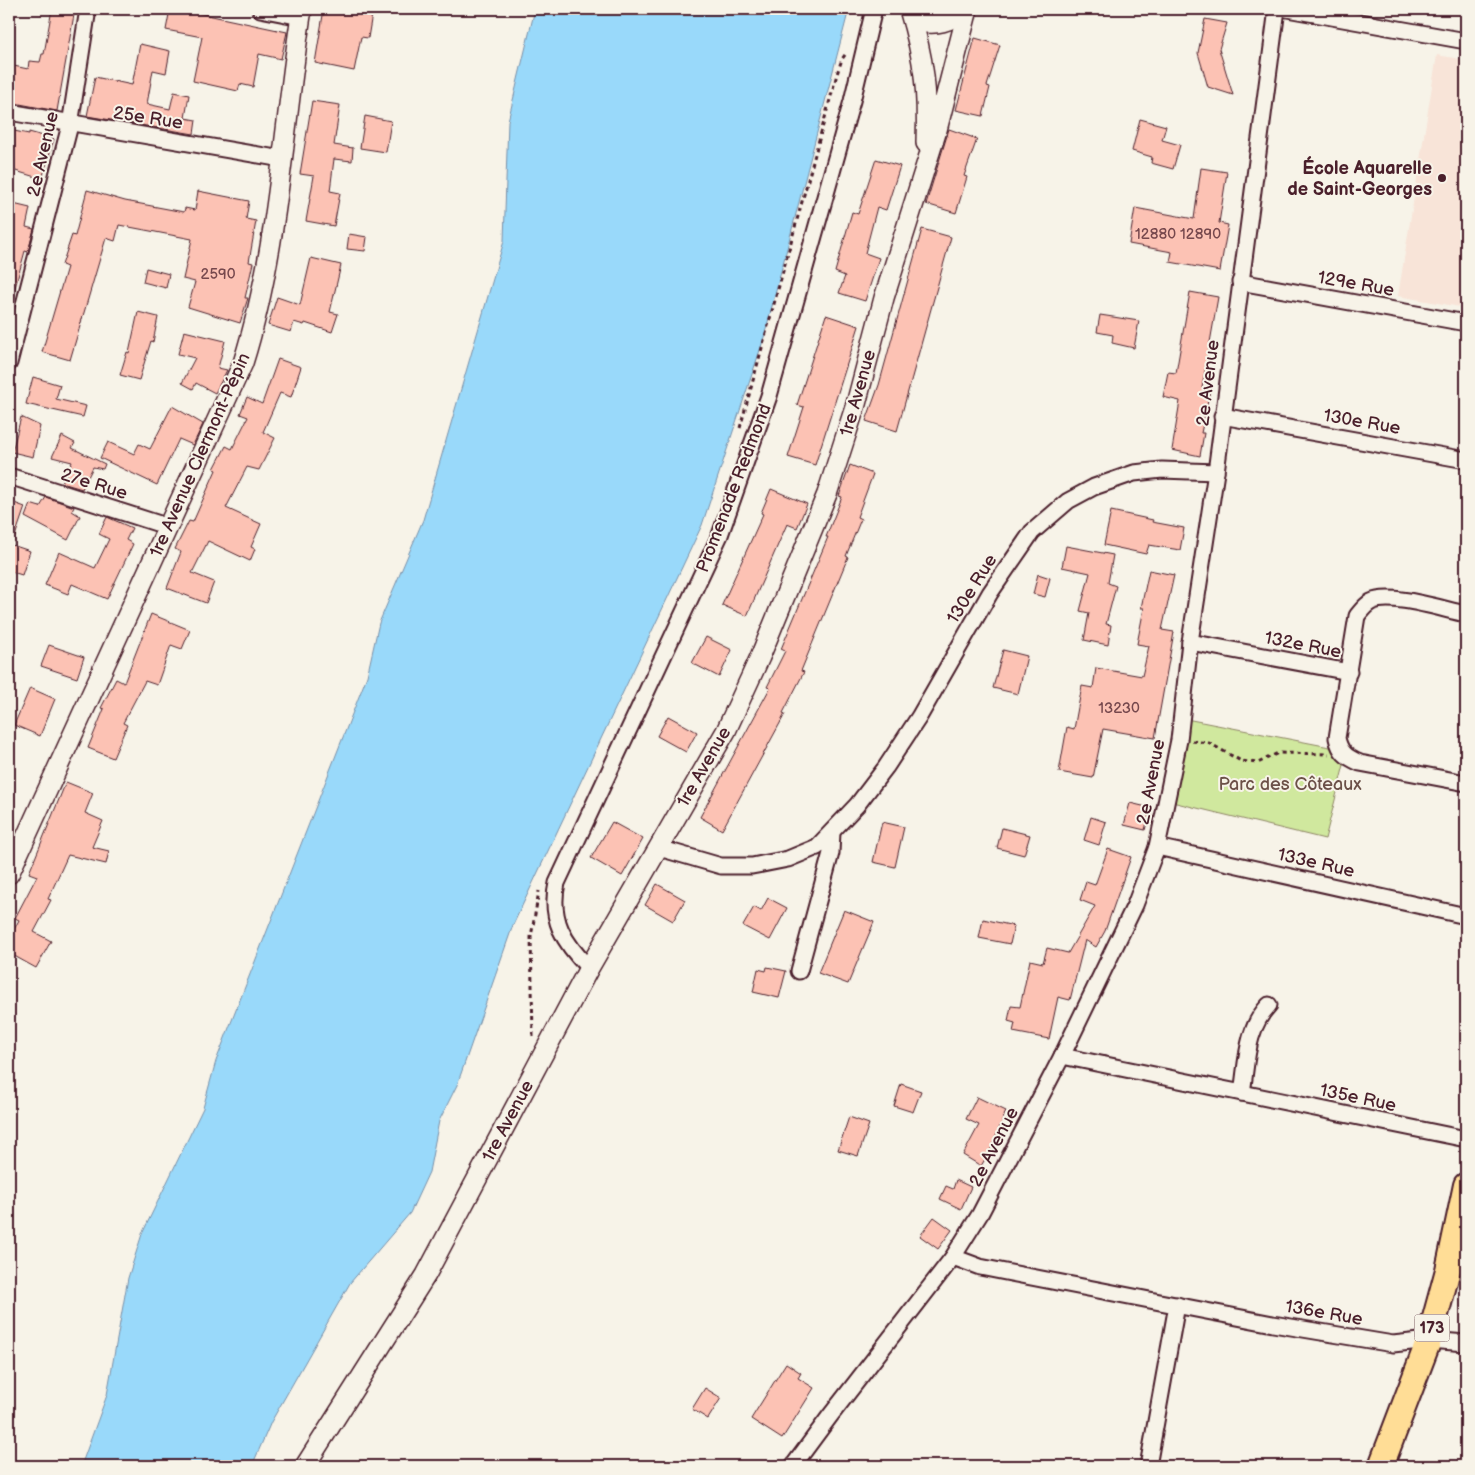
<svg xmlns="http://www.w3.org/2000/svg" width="1475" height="1475" viewBox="0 0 1475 1475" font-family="'Balsamiq Sans',sans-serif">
<rect width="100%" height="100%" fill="#f7f3e8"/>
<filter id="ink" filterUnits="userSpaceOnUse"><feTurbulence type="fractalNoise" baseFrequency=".02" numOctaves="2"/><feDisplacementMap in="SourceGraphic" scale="10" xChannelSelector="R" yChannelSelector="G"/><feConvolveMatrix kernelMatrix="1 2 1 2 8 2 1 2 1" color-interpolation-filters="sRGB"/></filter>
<g filter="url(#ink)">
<polygon fill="#f8e4d8" points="1437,55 1466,60 1466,308 1398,296"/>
<polygon fill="#d0e89e" stroke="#8d8464" points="1181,718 1340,749 1346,757 1325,839 1168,801"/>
<polygon fill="#99d9fa" stroke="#798fa7" points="535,9 849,9 763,341 702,525 513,925 457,1085 439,1121 429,1172 410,1213 350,1283 271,1422 252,1466 81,1466 107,1395 128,1278 142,1234 203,1108 216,1061 367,676 379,623 423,520 504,241 508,121"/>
<g fill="#fcc2b4" stroke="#4a1f2b">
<polygon points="52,9 75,9 57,111 9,102 9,65 28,69 29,61 40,62 42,54 44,54"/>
<polygon points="170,9 199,9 198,13 287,32 281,59 259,54 253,87 240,84 238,91 193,81 202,37 166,30"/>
<polygon points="324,9 343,9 372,14 368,38 361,37 354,71 315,63"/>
<polygon points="1205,19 1227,23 1219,49 1233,95 1208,87 1198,53"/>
<polygon points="975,38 1000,45 987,86 990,87 983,116 956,110"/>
<polygon points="140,44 170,51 166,73 153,70 147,104 170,109 174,92 189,95 185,118 196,120 194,134 87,116 95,77 132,85"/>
<polygon points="312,101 340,105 334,145 353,148 352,161 334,159 330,191 340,193 334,226 306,221 314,176 300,174"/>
<polygon points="365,116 391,121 386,152 360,148"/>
<polygon points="1140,119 1166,126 1162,140 1180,145 1173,169 1151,163 1152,157 1132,151"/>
<polygon points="949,129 977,139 964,176 967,177 956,213 926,204"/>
<polygon points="9,130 29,134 29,132 54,139 42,179 9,169"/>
<polygon points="876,159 900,166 886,210 877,207 865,253 879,258 865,301 839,293 845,276 835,272 852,212 858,214"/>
<polygon points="1201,168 1227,172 1219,223 1228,225 1220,271 1170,262 1172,252 1129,244 1135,208 1194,219"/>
<polygon points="87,190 125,201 184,212 185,208 195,210 198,191 249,201 246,219 256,221 249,262 253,263 245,298 248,298 240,323 188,307 195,282 183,279 192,239 119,225 115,241 106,238 70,360 42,352 67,267 62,265 72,235 75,236"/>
<polygon points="9,203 30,208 26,227 34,229 28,252 25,251 13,295 9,295"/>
<polygon points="922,229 951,237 897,431 866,421 879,385"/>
<polygon points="349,234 367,237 365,251 347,249"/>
<polygon points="311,258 341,265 330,312 338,314 332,332 305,323 304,325 294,322 291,332 268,325 277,297 300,305"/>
<polygon points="146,268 169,274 166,288 143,282"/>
<polygon points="1190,292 1218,297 1202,388 1210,390 1201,433 1204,433 1200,456 1172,450 1180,401 1163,397 1168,372 1176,373"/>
<polygon points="138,312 158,317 153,342 151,341 139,380 120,375 127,352 129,353"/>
<polygon points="826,315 859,326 815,465 788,457 804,407 797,405"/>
<polygon points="1100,315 1139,321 1134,348 1112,343 1113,335 1097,332"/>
<polygon points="184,331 225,341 218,368 227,370 215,393 196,383 193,389 182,383 195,358 178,354"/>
<polygon points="278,359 301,367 291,397 280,393 263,432 275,438 259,470 247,467 226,508 261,524 251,547 255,549 250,561 208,541 192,573 214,582 206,603 167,588 181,552 175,549 189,521 193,522 216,470 214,469 226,446 232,449 248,417 240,414 247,397 262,404"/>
<polygon points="33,377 60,385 56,399 86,406 83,417 26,404"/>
<polygon points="172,406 203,424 193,445 179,439 157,485 100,458 108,442 134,454 139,444 150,449"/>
<polygon points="21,417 40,426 33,457 12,452"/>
<polygon points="62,436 75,443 72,448 105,464 103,469 93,467 82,489 62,483 72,462 52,457"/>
<polygon points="850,465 873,474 857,517 861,519 846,556 848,557 801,671 804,672 783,713 785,714 722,830 700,817 770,688 767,687 785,651 781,649 828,537 826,537 842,497 839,496"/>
<polygon points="771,489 807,504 797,528 787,524 747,616 722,605 763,514 761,513"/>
<polygon points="46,497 74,507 72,511 80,516 68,540 25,517 30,504 40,507"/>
<polygon points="9,501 25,507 12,545 30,551 22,575 9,571"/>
<polygon points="1111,511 1153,520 1152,522 1184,528 1180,550 1149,545 1146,554 1104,545"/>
<polygon points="107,517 132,528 126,540 133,544 107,599 72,584 68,594 45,585 59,552 95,568 109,539 99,534"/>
<polygon points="1066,546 1113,555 1108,583 1116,586 1106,624 1111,625 1108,645 1084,640 1089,613 1080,611 1090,573 1062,567"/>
<polygon points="1149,570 1174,575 1162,630 1174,632 1155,738 1103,729 1093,778 1059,772 1067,727 1074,729 1082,686 1093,688 1096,668 1142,676 1149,646 1137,644 1144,608 1141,608"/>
<polygon points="1038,574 1050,578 1045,597 1033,594"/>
<polygon points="151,614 190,630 182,649 171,645 157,685 145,681 123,723 127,725 113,758 88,748 104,709 101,708 116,679 124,683"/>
<polygon points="706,637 732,650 719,677 692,663"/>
<polygon points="49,645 84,657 77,678 41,666"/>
<polygon points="1003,650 1027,656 1018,694 993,688"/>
<polygon points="30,688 55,699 40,736 14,725"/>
<polygon points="668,716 697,732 686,752 657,736"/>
<polygon points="66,782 93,793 85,813 103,821 92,847 109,851 106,864 68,855 48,899 51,900 34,932 51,941 36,968 9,953 9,939 19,920 15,918 37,876 29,873"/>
<polygon points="1130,803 1151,808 1145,830 1124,825"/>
<polygon points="1091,817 1106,822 1099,845 1084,840"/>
<polygon points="612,822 643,839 622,876 591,858"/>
<polygon points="882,822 904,827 895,867 873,862"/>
<polygon points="1002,828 1030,835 1024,855 997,848"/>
<polygon points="1108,849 1131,857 1105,931 1096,947 1085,940 1070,1000 1058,997 1049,1039 1013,1032 1015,1023 1008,1021 1011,1006 1020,1007 1030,960 1043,963 1047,948 1068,953 1095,906 1080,900 1086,882 1095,885"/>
<polygon points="657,884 685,900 673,921 645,905"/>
<polygon points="768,898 787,908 770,940 743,926 754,907 761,911"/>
<polygon points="844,910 874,922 848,984 818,973"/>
<polygon points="983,919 1014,926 1010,944 979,938"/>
<polygon points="767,967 786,971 779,998 753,992 758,969 766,971"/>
<polygon points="901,1084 921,1091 913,1112 894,1106"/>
<polygon points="977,1097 1006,1111 991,1149 981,1166 963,1155 979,1125 966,1119"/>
<polygon points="849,1117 869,1124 858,1156 838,1150"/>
<polygon points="956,1180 971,1187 961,1209 940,1199 946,1186 953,1189"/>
<polygon points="934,1217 952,1230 938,1249 920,1236"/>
<polygon points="786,1363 801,1373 798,1378 814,1388 782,1439 751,1419"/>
<polygon points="705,1388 721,1398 708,1419 692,1409"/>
</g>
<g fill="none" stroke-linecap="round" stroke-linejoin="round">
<g stroke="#4a1f2b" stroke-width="19">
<g id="minor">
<polyline points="260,9 301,17"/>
<polyline points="1287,9 1466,41"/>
<polyline points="9,112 282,159"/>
<polyline points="1240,282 1466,323"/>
<polyline points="9,363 70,125 88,9"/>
<polyline points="1222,416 1466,460"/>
<polyline points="9,476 169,527"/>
<path d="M1466,614C1444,610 1391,592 1371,602C1365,605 1361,611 1357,616L1337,738C1340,752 1346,757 1360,763L1466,783"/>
<polyline points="1190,642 1349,672"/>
<polyline points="1157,847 1466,916"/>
<polyline points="659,848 721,866 752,866 788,859 817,847 857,805 886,767 919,717 990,593 1032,532 1068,501 1094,487 1134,473 1162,470 1216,472"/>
<path d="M589,968C564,943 549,919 557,883L720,535L769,396L852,101L874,9"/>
<polyline points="799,971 831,853 832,832"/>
<polyline points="1062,1056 1466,1139"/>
<path d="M1242,1093C1247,1062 1246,1029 1269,1005"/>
<polyline points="953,1257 980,1267 1273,1324 1393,1344 1429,1340 1466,1343"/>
<polyline points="793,1466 830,1416 953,1257 980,1214 1062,1056 1135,905 1157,847 1179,740 1190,642 1216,472 1277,9"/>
<polyline points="1148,1466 1177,1305"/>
</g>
</g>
<g stroke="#4a1f2b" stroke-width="22">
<g id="tertiary">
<path d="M909,9C924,59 928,90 926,143"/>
<path d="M909,9L918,22C937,25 950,23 963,9"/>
<path d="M9,874L243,363C279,248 283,127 302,9"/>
<polyline points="305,1466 426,1275 589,968 726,731 760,657 827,494 856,404 884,298 937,130 968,9"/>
</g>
</g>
<g stroke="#4a1f2b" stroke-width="28">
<polyline id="primary" points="1381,1466 1429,1340 1448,1270 1466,1185"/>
</g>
<g stroke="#4a1f2b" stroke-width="3" stroke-dasharray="4 4" stroke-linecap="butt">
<polyline points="740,428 837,74 842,59 847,52"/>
<polyline points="1192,741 1209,743 1241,761 1258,763 1278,753 1329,754"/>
<polyline points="533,1036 531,937 539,891"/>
</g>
<use href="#minor" stroke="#f7f3e8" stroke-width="15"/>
<use href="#tertiary" stroke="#f7f3e8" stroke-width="19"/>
<use href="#primary" stroke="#ffdd96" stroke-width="24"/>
</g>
</g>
<circle fill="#4a1f2b" stroke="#f7f3e8" stroke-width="2" cx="1442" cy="178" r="5"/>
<g text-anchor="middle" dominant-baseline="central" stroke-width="4" stroke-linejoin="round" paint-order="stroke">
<g font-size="15" fill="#76484d">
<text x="1178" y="234">12880 12890</text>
<text x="218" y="274">2590</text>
<text x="1119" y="708">13230</text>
</g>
<rect fill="#f7f3e8" stroke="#7e5f64" stroke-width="1" x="1414.5" y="1314.5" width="35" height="27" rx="4"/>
<g font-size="16" font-weight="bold" fill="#4a1f2b">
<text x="1432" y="1328">173</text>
</g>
<g font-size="18" fill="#4a1f2b" stroke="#f7f3e8">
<text transform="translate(148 118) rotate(9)">25e Rue</text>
<text transform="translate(43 154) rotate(-77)">2e Avenue</text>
<text transform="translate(1356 284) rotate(10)">129e Rue</text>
<text transform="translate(1208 383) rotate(-83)">2e Avenue</text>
<text transform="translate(858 393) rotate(-74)">1re Avenue</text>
<text transform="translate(1362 422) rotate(10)">130e Rue</text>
<text transform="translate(200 455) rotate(-66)">1re Avenue Clermont-Pépin</text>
<text transform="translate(94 484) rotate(17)">27e Rue</text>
<text transform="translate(734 488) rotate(-69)">Promenade Redmond</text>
<text transform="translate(972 589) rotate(-58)">130e Rue</text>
<text transform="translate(1303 645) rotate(11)">132e Rue</text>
<text transform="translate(704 767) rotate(-60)">1re Avenue</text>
<text transform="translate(1151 782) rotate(-79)">2e Avenue</text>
<text transform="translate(1316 863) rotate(13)">133e Rue</text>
<text transform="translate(1358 1098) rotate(12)">135e Rue</text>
<text transform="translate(508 1121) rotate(-62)">1re Avenue</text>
<text transform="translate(994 1147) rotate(-63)">2e Avenue</text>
<text transform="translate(1324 1313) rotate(10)">136e Rue</text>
</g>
<g font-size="18" font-weight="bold" fill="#4a1f2b" stroke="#f7f3e8" text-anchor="end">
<text x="1432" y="168">École Aquarelle<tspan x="1432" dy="21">de Saint-Georges</tspan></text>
</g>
<g font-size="18" fill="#6c5148" stroke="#f7f3e8">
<text x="1290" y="784">Parc des Côteaux</text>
</g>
</g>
<rect width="1475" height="1475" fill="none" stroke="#f7f3e8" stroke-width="30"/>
<rect x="15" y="15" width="1445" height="1445" fill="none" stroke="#4a1f2b" stroke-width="2" filter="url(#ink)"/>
</svg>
